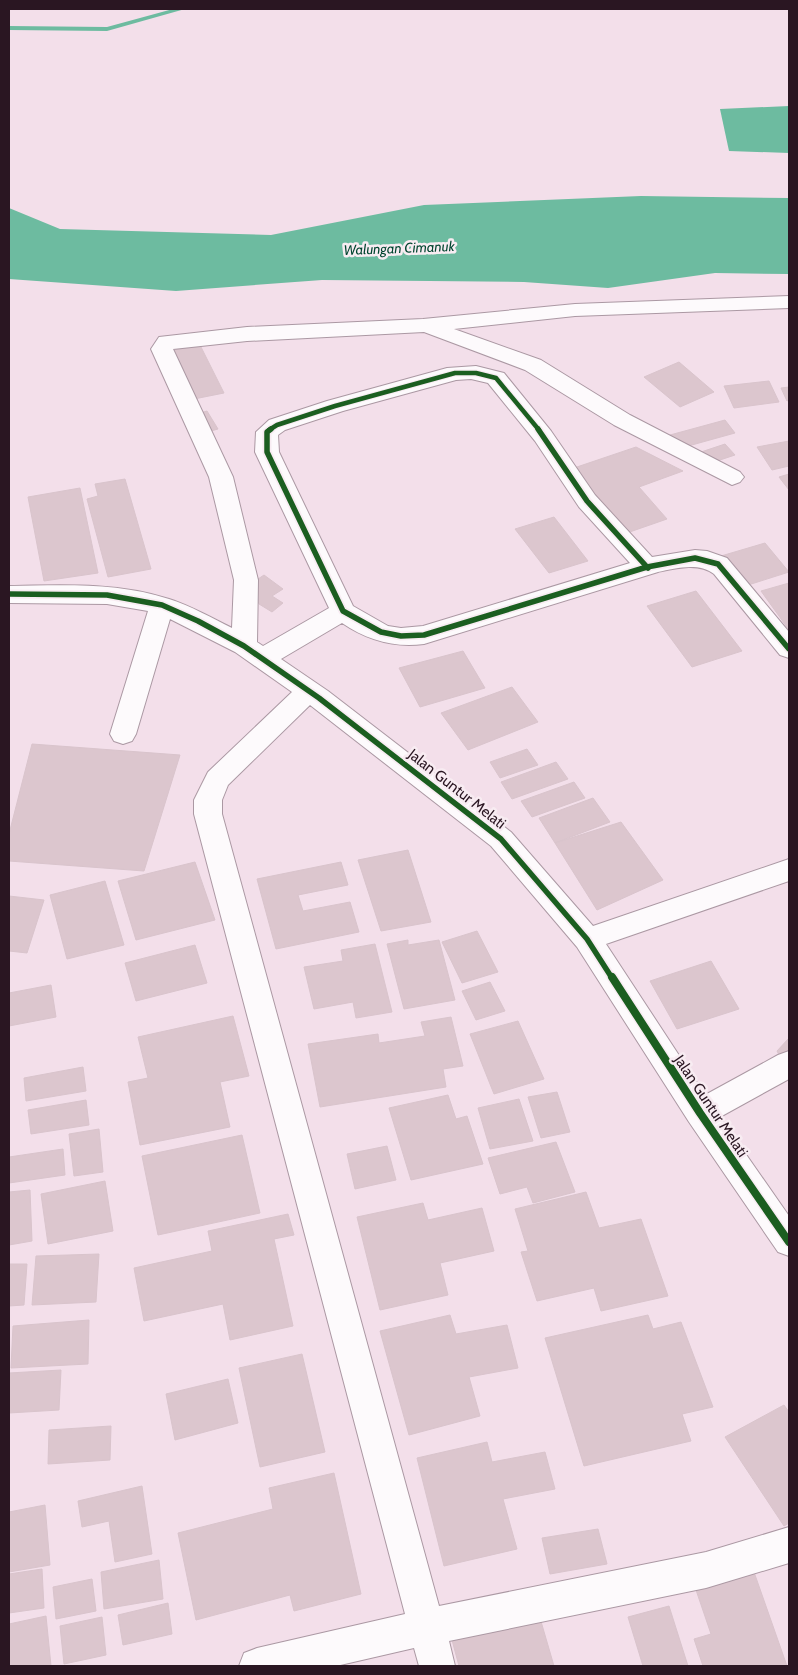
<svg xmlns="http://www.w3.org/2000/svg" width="798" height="1675" viewBox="0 0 798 1675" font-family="Cabin,sans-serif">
<rect width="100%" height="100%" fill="#f3dfea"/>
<g fill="#6dbba0">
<polygon points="789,106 789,153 729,151 720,109"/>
<polygon points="641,196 789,198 789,274 715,273 608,288 524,282 322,280 176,291 9,279 9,208 60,229 271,235 424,205"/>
</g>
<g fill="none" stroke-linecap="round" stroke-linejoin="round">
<polygon fill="#6dbba0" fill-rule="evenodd" points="173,9 185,9 107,31 9,30 9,26 107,27"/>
</g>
<g fill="#dcc6ce" stroke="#d9c4cc">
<polygon points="200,345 224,393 194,399 170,351"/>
<polygon points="679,362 714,392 680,407 644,377"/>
<polygon points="769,381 779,402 734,408 724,386"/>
<polygon points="789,387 789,400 787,401 781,388"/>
<polygon points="207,411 218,429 204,433 193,415"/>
<polygon points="725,420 735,433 681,448 670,435"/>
<polygon points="789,441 789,466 772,470 757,447"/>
<polygon points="725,444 735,455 711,463 701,452"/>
<polygon points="636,447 683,471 639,487 667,519 621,535 568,470"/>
<polygon points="789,474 789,490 779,477"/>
<polygon points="125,479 151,569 108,577 87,499 98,496 95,484"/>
<polygon points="80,488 98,573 44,581 28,497"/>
<polygon points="554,517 588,561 549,573 515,529"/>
<polygon points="765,543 789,572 745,586 721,556"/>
<polygon points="264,575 283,589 272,596 283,603 272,612 259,604 252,583"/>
<polygon points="789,583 789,630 761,591"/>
<polygon points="696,591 742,651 692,667 647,606"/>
<polygon points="463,651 485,688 420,707 399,668"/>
<polygon points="512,687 538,722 468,750 441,713"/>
<polygon points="32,744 180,755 144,871 9,861 9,834"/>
<polygon points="527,749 538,765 500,778 490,762"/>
<polygon points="556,762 568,779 512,799 501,782"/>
<polygon points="574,782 585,798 532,817 521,801"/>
<polygon points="593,798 610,822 555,843 539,818"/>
<polygon points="621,822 663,880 597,910 555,843"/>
<polygon points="408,850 431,922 381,931 358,860"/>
<polygon points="195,862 215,920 136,940 118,881"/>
<polygon points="341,862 348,885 298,895 303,911 350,902 359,932 276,949 257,879"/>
<polygon points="105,881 124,945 67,959 50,895"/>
<polygon points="9,896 44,900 27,953 9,951"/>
<polygon points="477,931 498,972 462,983 442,942"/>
<polygon points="408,940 408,945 439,940 455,1000 404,1009 387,944"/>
<polygon points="375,944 392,1012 356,1018 353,1002 314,1009 304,967 343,961 341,950"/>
<polygon points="195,945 207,983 136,1001 125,963"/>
<polygon points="711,961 739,1009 677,1029 650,981"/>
<polygon points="490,982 505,1011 476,1020 462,991"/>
<polygon points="51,985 56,1017 9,1026 9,993"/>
<polygon points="233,1016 249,1076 220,1082 230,1127 140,1145 128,1082 148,1078 138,1037"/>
<polygon points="451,1017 463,1066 443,1069 446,1087 320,1107 308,1044 378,1034 379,1043 425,1036 421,1022"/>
<polygon points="518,1021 544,1079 494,1094 470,1034"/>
<polygon points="789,1038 789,1074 777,1051"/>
<polygon points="83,1067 86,1091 26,1101 24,1078"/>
<polygon points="557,1092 570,1132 541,1138 528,1097"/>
<polygon points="448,1095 456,1119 467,1116 483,1164 411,1180 389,1108"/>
<polygon points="519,1099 533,1141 490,1149 478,1108"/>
<polygon points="86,1100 89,1125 31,1134 28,1110"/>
<polygon points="99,1129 103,1172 74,1176 69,1134"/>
<polygon points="242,1135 260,1213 158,1235 142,1156"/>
<polygon points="556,1142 575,1192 533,1203 527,1187 500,1194 488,1158"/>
<polygon points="387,1146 396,1180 355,1189 347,1154"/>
<polygon points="63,1149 65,1175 9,1183 9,1157"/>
<polygon points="105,1181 113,1231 48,1244 41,1194"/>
<polygon points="30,1190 32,1241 9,1245 9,1192"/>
<polygon points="586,1192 599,1228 641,1219 668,1296 601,1311 594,1288 537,1301 521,1252 528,1251 515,1209"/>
<polygon points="423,1203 428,1220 482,1208 494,1251 440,1263 448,1295 380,1310 357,1217"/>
<polygon points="288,1214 294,1235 274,1239 293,1326 230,1340 223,1304 144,1321 134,1268 212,1251 208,1231"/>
<polygon points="99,1254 96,1302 32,1305 36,1256"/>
<polygon points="9,1264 27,1264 24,1305 9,1306"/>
<polygon points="450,1315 456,1334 507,1325 518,1368 469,1377 480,1416 409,1435 380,1331"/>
<polygon points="648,1315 653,1329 681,1322 713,1407 682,1414 691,1441 584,1466 545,1338"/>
<polygon points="89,1320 88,1364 11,1368 13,1326"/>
<polygon points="302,1354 325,1452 260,1467 239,1368"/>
<polygon points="61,1370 59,1410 9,1413 9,1373"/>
<polygon points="228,1379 238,1423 175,1440 166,1394"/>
<polygon points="784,1405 789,1412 789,1523 784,1526 725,1437"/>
<polygon points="111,1426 110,1460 48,1464 49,1430"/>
<polygon points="487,1442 492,1462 545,1452 555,1489 503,1499 517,1549 444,1566 417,1458"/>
<polygon points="334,1473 361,1594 294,1611 290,1595 196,1620 178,1533 273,1509 269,1488"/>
<polygon points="142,1486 152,1554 115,1562 109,1521 82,1527 78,1501"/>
<polygon points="45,1505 50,1565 9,1572 9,1512"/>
<polygon points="598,1529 607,1564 550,1574 542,1538"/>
<polygon points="159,1560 163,1599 104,1609 101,1572"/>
<polygon points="42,1569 44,1608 9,1613 9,1574"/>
<polygon points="754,1572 787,1666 703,1666 694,1639 711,1634 695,1587"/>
<polygon points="92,1579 96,1611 56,1619 53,1587"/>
<polygon points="168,1603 172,1634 123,1645 118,1615"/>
<polygon points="669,1606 688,1666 643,1666 628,1617"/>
<polygon points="46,1616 51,1666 9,1666 9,1624"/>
<polygon points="102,1617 106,1655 64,1664 60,1626"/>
<polygon points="540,1618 554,1666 459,1666 452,1640"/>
</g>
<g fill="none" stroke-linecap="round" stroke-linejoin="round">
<g stroke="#ab98a3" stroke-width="2">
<path id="minor" d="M789,296V308L575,316L454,329L541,360L630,415L740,472L744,477L740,482L732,485L614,425L525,370L424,332L247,341L173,349L233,477L258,580L257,642L263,646L329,608L255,452L256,432L269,420L327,401L447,368L476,366L504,373L551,431L595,495L652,557L695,550L707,551L727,558L789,632V658L780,655L714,574C699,562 676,568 658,572L424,644C394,648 367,640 342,623L281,659L328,691L511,832L593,926L789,859V881L606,944L705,1095L778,1055L789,1051V1079L720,1117L789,1216V1256L778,1252L689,1122L577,947L491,846L310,705L228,785L222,800V814L439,1606L706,1552L789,1527V1563L706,1588L449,1641L455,1666H419L414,1648L336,1666H239L244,1653L257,1648L405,1614L194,814V800L208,772L292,692L235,652L170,619L136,734L132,741L123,744L114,741L110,734L148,611L107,604L9,603V586C61,585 119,582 169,599C191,606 212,618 232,628L234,580L209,477L151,349L159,337L247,327L423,319L575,304ZM471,379L488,383L535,441L579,507L630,563L423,626L401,628L388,626L353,606L279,452L278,435L285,430L343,411L456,380Z"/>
</g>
<use href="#minor" fill="#fdfafc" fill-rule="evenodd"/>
<g stroke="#f8ecf2" stroke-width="7">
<polyline id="cycleway-far2" points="269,430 277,425 335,406 455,373 476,373 496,378 539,430"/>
</g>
<g stroke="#f8ecf2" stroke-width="9">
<g id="cycleway-far1">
<polyline points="271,429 267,432 267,452 343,611 381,632 401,636 424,635 647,567"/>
<polyline points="538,429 587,501 647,567"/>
<polyline points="647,567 648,568"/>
<polyline points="647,567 695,558 718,564 789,649"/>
<polyline points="9,594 107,595 162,605 198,621 244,646 319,698 501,839 587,939 612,978"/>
</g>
</g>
<g stroke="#f8ecf2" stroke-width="11">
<polyline id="cycleway" points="612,977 700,1113 789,1242"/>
</g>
<use href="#cycleway-far2" stroke="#1b5e20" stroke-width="4.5"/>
<use href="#cycleway-far1" stroke="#1b5e20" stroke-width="5.5"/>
<use href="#cycleway" stroke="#1b5e20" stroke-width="8"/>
</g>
<g text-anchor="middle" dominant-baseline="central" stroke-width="5" stroke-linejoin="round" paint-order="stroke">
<g font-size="14" font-style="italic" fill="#00452f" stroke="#f8ecf2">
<text transform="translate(399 248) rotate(-2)">Walungan Cimanuk</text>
</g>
<g font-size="15" fill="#2a1622" stroke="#f8ecf2">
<text transform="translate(457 789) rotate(38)">Jalan Guntur Melati</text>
<text transform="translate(711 1106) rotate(56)">Jalan Guntur Melati</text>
</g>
</g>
<rect width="798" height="1675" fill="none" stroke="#2a1622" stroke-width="20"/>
</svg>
